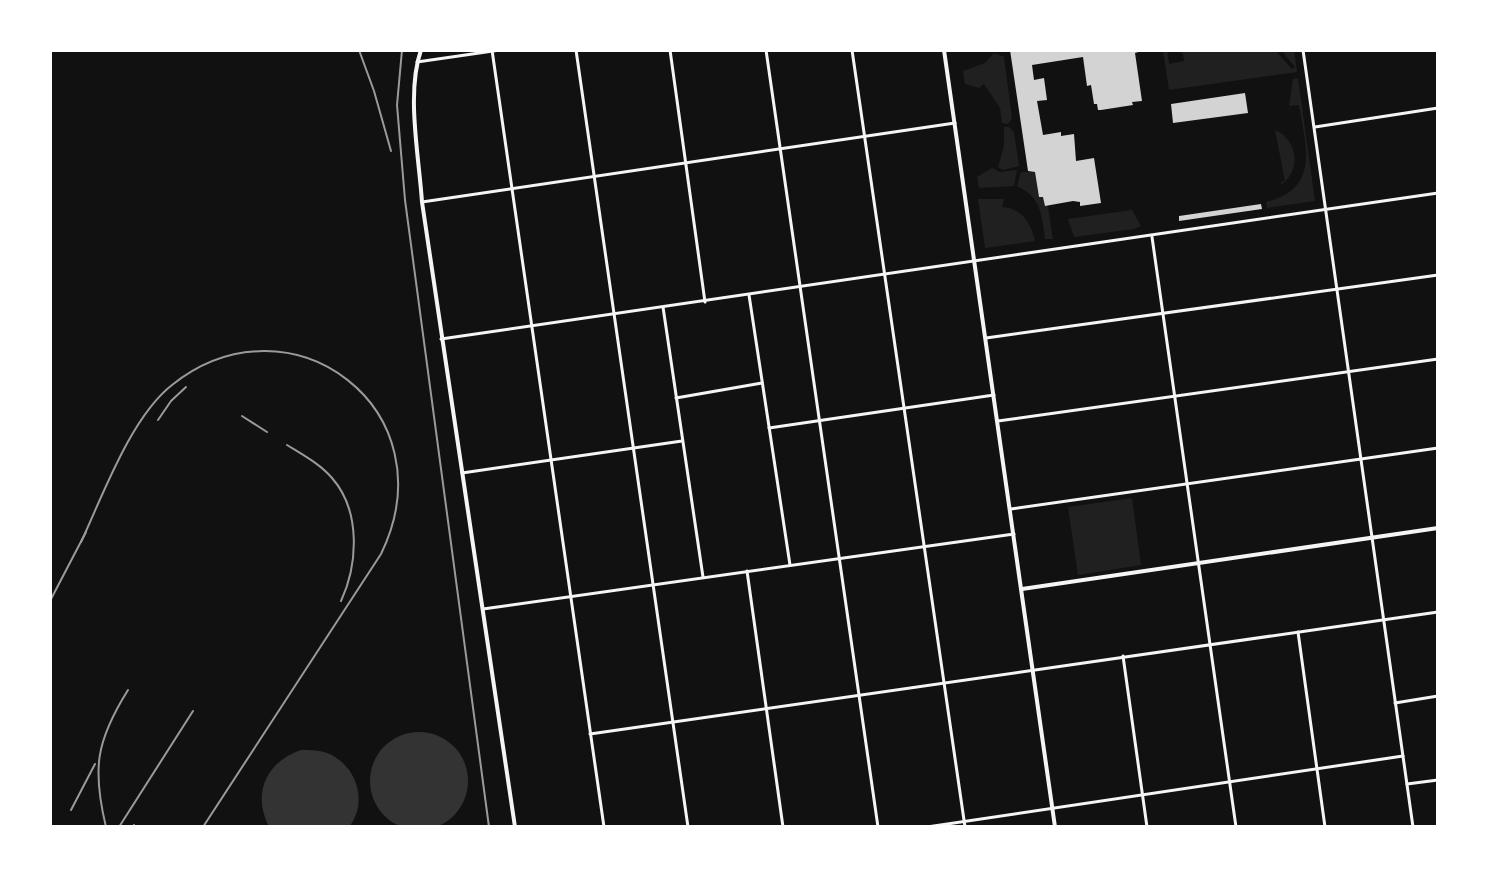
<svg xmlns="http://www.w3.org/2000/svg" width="1488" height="877" viewBox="0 0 1488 877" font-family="Montserrat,sans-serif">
<rect width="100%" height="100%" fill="#111"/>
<g fill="#202020">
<polygon points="1163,50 1167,50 1169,64 1184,61 1183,54 1179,50 1275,50 1292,69 1295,67 1281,50 1294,50 1297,72 1169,90"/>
<polygon points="994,53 1004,57 1012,118 1008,124 1002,123 1000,108 984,84 979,88 965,84 963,71 985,63"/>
<path d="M1298,78L1315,201L1267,208L1266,202C1320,189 1306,147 1299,105L1289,106L1293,79Z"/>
<polygon points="1004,127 1009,127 1014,132 1019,166 1003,170 998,167 1004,146"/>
<path d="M1275,130C1298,140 1302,170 1281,185V182L1285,181Z"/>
<polygon points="992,168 1000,172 1017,170 1014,186 979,188 977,177"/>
<path d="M1021,172H1035L1039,197H1043L1048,207L1053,239H1045C1042,215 1041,197 1017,186Z"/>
<path d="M978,199H1004L1002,207C1022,208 1031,223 1035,241L985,248Z"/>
<polygon points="1132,210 1141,226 1134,229 1074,237 1068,219"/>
<polygon points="1132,498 1141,565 1078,575 1068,507"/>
</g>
<g fill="#333">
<circle cx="419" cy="781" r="49"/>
<path d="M301,750C310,750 319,750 327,753C356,764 369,802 349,827H269C252,793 266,762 301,750Z"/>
</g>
<g fill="#d3d3d3">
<polygon points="1010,50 1145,50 1135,53 1142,101 1132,102 1133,105 1101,110 1098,110 1097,104 1094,104 1091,85 1087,86 1083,57 1032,65 1034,80 1044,78 1047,100 1037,101 1043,135 1061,132 1061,136 1074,134 1076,161 1094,158 1101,203 1080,206 1080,202 1073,201 1045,206 1043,197 1039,197 1035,172 1028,171"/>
<polygon points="1245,93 1248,113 1173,123 1171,104"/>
<polygon points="1261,204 1262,209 1179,221 1179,216"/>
</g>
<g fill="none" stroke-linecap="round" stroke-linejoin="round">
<g stroke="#f5f5f5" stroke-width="3">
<polyline points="492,50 604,827"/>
<polyline points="576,50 688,827"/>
<polyline points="670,50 705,302"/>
<polyline points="766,50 878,827"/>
<polyline points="852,50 965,827"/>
<polyline points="1303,50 1413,827"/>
<polyline points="417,62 500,50"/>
<polyline points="1315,127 1438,108"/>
<polyline points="422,202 955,123"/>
<polyline points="1152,237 1236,827"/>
<polyline points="749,295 790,565"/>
<polyline points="663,307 703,577"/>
<polyline points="986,338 1438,275"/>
<polyline points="441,339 1438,193"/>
<polyline points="676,398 762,383"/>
<polyline points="998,421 1438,359"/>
<polyline points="769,428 994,395"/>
<polyline points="462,473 682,441"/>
<polyline points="1011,509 1438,448"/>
<polyline points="747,571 783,827"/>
<polyline points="483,609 1014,534"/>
<polyline points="1298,632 1325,827"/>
<polyline points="1123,656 1147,827"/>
<polyline points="1395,703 1438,696"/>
<polyline points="590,734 1438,612"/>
<polyline points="1407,784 1438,780"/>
<polyline points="927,827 1403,756"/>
</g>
<polyline stroke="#f5f5f5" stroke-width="4" points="1022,589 1438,528"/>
<g stroke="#f5f5f5" stroke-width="4">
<path d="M421,50C406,93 419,156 422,202L515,827"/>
<polyline points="944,50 1055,827"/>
</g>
<g stroke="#9a9a9a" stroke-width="2">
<polyline points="359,50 374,91 391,151"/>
<polyline points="402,50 397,105 405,200 489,827"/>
<polyline points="242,416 267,432"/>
<polyline points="158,420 171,401 186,387"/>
<path d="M287,445C303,455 320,464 332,478C361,511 358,564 341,601"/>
<path d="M81,542C103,495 131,417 172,385C291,290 451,410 381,554L203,827"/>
<polyline points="50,601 86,532"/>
<polyline points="71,810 95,764"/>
<path d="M106,827C92,769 96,741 128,690"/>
<polyline points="119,827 193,711"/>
<polyline points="133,827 134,825"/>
</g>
</g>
<rect width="1488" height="877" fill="none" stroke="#ffffff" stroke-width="104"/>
</svg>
